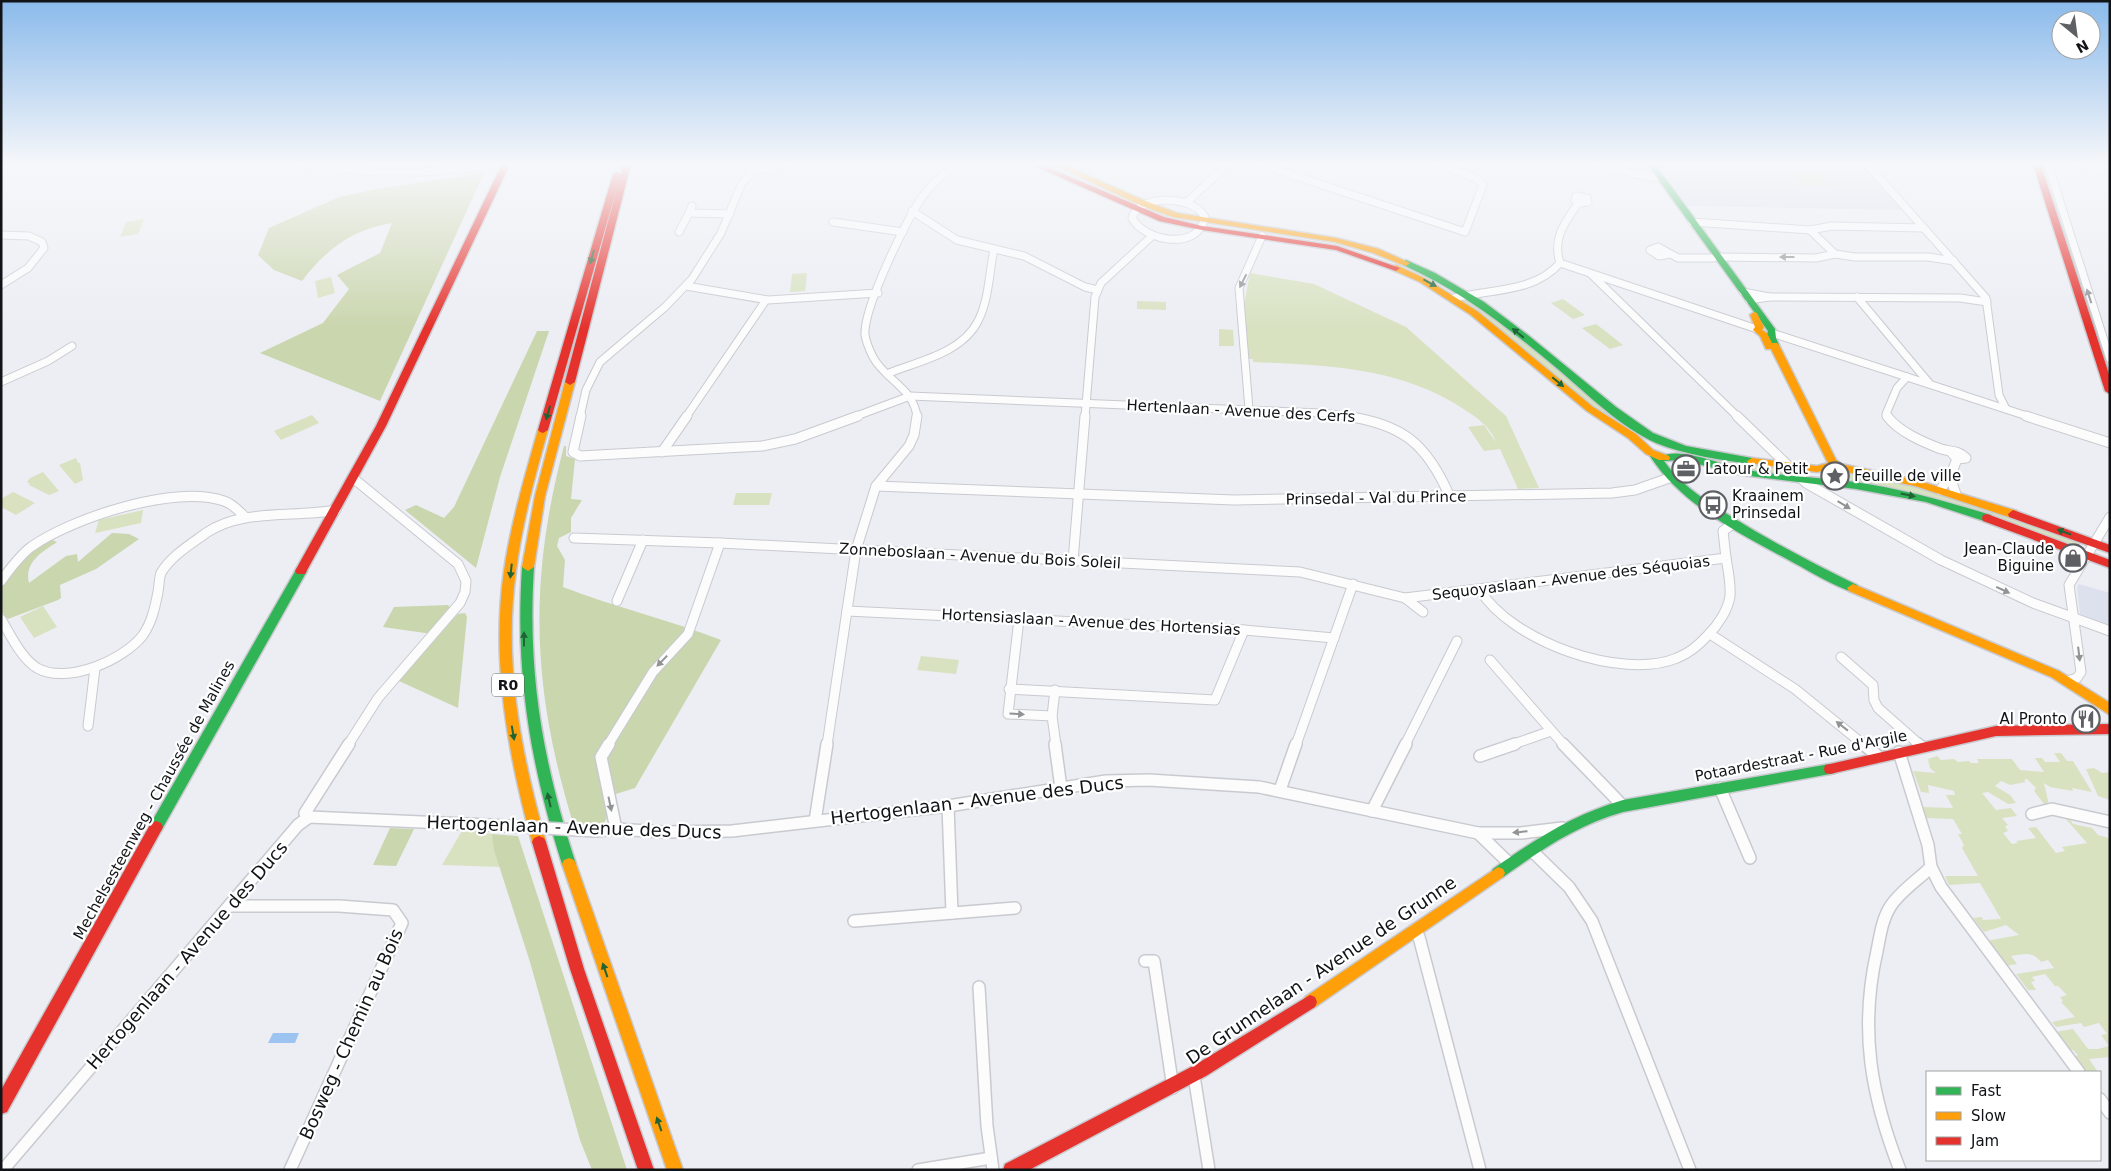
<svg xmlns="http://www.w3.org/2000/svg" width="2111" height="1171" viewBox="0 0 2111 1171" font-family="'DejaVu Sans',sans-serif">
<rect width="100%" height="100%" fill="#eceef4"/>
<g fill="#dde0ed">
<polygon points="1658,164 1862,164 1905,210 1688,206"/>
<polygon points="2079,584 2110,593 2110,627 2080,614 2077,587"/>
</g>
<g fill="#d8e2c1">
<polygon points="1792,172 1817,173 1829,186 1801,185"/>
<polygon points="144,219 138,234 120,237 126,222"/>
<polygon points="807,273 805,291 790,292 792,274"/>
<path d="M1250,273L1314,284L1406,327L1506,416L1539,488L1518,489L1500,449L1484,451L1468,427L1484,425L1496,442C1490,426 1476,417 1462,408C1399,367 1326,365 1253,362V359H1248L1244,305Z"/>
<polygon points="331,277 335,293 318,298 315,281"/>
<polygon points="1466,296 1637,429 1632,432 1613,423 1459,298"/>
<polygon points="1563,299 1585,315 1573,319 1551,303"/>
<polygon points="1137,301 1166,302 1166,310 1137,309"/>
<polygon points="1596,324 1623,345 1610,349 1582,328"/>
<polygon points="1219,329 1233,330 1234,346 1219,346"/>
<polygon points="312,415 319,423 281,440 274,431"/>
<polygon points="1701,453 1776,466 1790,477 1752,472 1699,461"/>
<polygon points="76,458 78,463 80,463 83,480 75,484 59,465"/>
<polygon points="43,472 59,491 49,495 29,485 30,484 27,482 30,478"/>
<polygon points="1847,473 1924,487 2081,540 2079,550 1988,516 1853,484"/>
<polygon points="13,492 35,503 16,515 1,507 1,499"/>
<polygon points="736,493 772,493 769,505 733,505"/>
<polygon points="143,510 141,523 95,533 99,520"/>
<polygon points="43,606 57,627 34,638 20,617"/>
<polygon points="921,656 959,660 956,674 917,670"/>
<path d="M2054,753H2061L2067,761H2073L2092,792L2072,788L2073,791L2050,787L2044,783L2049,805L2044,804L2034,791L2036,788L2027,779L2024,780L2026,782L2010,785L2001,781L1995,786L2010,795L2016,803L2008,804L1988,792L1982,793L1996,810L2011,808L2017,816L2002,818L2008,825L2005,826L2008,831L2003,833L2012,844L2018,843L2016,841L2036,838L2028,828L2036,827L2056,853L2065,851L2062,847L2087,843L2065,818H2069L2073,824L2092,828L2098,835L2109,838L2110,1057L2089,1059L2098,1072H2085L2074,1057L2078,1055L2073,1050H2069L2055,1032L2073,1029L2088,1049H2098L2109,1046L2101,1035L2107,1034L2099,1023L2084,1027L2081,1023L2056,1027L2052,1022L2075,1017L2061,1002L2063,1001L2060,997L2067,995L2058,986H2055L2045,974L2032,977L2035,981L2031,982L2036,990H2028L2016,974L2054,968L2048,960L2041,962C2033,951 2024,954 2011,956L2017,964L2005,966L1986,941L2019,935L2006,925L1984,932L1973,918L1982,917L1983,920L2001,919L1980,883L1949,885L1945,876H1978L1962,848L1964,845L1958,834H1962L1953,819L1926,818L1923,807L1953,808L1946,795H1955L1954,791L1928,785L1929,793L1921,792L1913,771L1936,773L1930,768L1928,759L1937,756L1941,760L1954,759L1958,762L1969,761L1971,763H1979L1977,759H2012L2020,770L2044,772L2035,758H2042L2045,762H2060Z"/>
<polygon points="2094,768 2102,773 2110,772 2110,800 2098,796 2086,769"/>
<polygon points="463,829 492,834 500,867 442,865"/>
</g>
<g fill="#cad6ae">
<path d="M484,173L380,401L260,353L323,323L349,289L337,275L380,253L392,223C353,229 325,250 302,281L274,270L258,255L269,228L339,197L377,189Z"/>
<polygon points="537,331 549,331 500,477 476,568 405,510 416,505 444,518 454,507"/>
<path d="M564,446H566V456L575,459L571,499L582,500L571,518V532L559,538L557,546L565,560L563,587C615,607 669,620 721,640L635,788L603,798L608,816L604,823H573C532,688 528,583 564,446Z"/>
<path d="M112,533L129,534L139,539L96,569L60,585L61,598L58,600L8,619L1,611V584L38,545L50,539L57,542C42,552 24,562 29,583L66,556L77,554L78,562Z"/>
<polygon points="448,605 452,610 432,634 383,627 394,607"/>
<polygon points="465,613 467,617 458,708 399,681 453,619 458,614"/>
<polygon points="390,828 414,829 396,866 373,865"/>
<polygon points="492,834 518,836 627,1170 592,1170 580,1140 530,962 494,850"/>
</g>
<polygon fill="#9dc4f0" points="273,1033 299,1033 295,1043 268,1043"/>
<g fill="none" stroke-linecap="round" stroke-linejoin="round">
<g stroke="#c9cacf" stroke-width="9">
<g id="street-far2">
<polyline points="300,164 380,172 423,172 506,164"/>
<polyline points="1259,164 1465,232 1483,185 1476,178 1439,164"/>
<polyline points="1595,164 1649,177 1660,177"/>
<polyline points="1867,164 1986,298 1999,395 2006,409"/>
<polyline points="2048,164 2110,359"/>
<polyline points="2080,164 2110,169"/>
<polyline points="754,170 771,169 784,164"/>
<polygon points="1576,196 1587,198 1588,202 1581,203 1575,200"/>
<path d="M1166,200C1181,201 1196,203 1205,217C1199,251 1145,242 1132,218C1137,203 1152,201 1166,200Z"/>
<polyline points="1186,203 1228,164"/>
<polyline points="692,206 689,213 730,214"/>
<polyline points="912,211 957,240 1024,256 1085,287 1098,290"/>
<polyline points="833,222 903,232"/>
<polyline points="1692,222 1810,230 1832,226 1924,228"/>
<polyline points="1810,230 1835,254"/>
<polyline points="679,232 689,213"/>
<polyline points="1,235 29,236 42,242 44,248 28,268 1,285"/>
<polyline points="1670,254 1659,256 1650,250 1658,247 1678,258 1713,258"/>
<polyline points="1718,257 1816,258 1835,254 1855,257 1928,257 1954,261"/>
<polyline points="1560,263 1757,329"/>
<path d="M1560,263C1552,238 1565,222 1579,202"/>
<polyline points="1591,274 1738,417"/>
<polyline points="686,286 768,300 878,293"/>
<polyline points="1743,292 1769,297 1749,300"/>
<polyline points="1769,297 1960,298 1987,302"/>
<polyline points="1857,297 1929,383"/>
<path d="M1454,298C1490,289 1534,293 1560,263"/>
<polyline points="1772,333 2030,417"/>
<path d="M889,373C919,361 962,353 978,321C989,300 989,273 994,249"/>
<polyline points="1,382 48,361 72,346"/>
<polyline points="1249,409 1239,288 1262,236"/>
<polyline points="580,417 586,390 600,362 665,307 692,279 721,233 742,183 754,170 753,164"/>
<polyline points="686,417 766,300"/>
<polyline points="854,417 910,396 1321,413 1353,417"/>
<path d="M917,417C914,388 885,380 873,357C870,351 866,341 865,335C863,309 908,214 926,192C935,181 945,172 957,164"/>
<polyline points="1085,417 1095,297 1101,283 1152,236"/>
<polyline points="1888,417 1886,414 1897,388 1907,377"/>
</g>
</g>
<g stroke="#c9cacf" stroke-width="11">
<g id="street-far1">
<polyline points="581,416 573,452 580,456 762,446 795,439 858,416"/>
<path d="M1345,416C1403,424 1427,444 1450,497"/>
<polyline points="1737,416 1806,483 1941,560 2033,603 2110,631"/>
<path d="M1887,416C1899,432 1923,442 1941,449C1951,452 1958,450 1966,458L1957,459L1951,452"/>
<polyline points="2026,416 2110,443"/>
<polyline points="662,452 687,416"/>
<polyline points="1950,477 1956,494"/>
<polyline points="876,486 1234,500 1612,493 1635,490 1672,477"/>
<polyline points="1940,490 1950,477 1957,459"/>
<polyline points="574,538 720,543 1300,572 1405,598 1726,558 1723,531 1734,523"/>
<polyline points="1073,561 1085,416"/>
<path d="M1,581C10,569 19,556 31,547C72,518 175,484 224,501C233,504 239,511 245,517"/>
<path d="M1480,590C1511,641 1621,681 1677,658C1690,653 1699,645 1708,635C1718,625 1728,610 1730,596C1731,583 1728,570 1726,558"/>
<polyline points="1405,598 1423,612"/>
<polyline points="617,601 643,540"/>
<polyline points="847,611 1244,630 1334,638"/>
<path d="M1,619C10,634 21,658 37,668C67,685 124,660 143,635C152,622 155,607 158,592C159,587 159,578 161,573C171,556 191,544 206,533C243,508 294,518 336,510"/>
<polyline points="1019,619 1008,714 1052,716"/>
<polyline points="1710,634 1795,689 1864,745"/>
<polyline points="1841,657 1873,685 1874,700 1878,708 1920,745"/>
<polyline points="1490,660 1564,745"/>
<polyline points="2067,681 2077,678 2081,672 2069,585 2110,517"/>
<polyline points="1009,689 1215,700 1244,630"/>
<polyline points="1055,690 1052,716 1056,745"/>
<polyline points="88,726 95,668"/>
<polyline points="348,745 378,698 460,603 465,592 466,581 458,564 353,478"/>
<polyline points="608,745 653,672 688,634 720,543"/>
<polyline points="827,745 856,550 876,486 909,446 914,435 917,416"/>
<polyline points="1296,745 1353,584"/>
<polyline points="1405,745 1457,641"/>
<polyline points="1511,745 1551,731"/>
</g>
</g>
<g stroke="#c9cacf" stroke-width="14">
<g id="street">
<polyline points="609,744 601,757 616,829"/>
<polyline points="1055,744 1061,788"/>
<polyline points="1563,744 1623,806"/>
<polyline points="1863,744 1879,757"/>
<polyline points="1918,744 1922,747"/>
<polyline points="1899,752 1928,845 1931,867 1941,887 2079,1072"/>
<polyline points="1480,756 1515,744"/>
<polyline points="1720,788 1750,858"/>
<polyline points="1280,790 1296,744"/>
<polyline points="948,806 952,913"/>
<polyline points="1372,811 1406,744"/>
<polyline points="2032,814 2052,809 2110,822"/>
<polyline points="309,817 305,813 349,744"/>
<polyline points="815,821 827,744"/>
<polyline points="596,831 616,829 663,832 732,831 948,806 1106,781 1149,780 1259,787 1478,833 1521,833 1562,828"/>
<polyline points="1478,833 1511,865"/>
<polyline points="1531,850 1569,887 1592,921 1690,1170"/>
<polyline points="231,906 339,906 393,910 402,923 290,1170"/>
<polyline points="854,921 1015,908"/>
<polyline points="1414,930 1419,937 1480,1170"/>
<polyline points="1145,961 1154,961 1173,1088"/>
<polyline points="979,987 987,1126 993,1170"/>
<polyline points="1194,1076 1209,1170"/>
<polyline points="2100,1099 2110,1113"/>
<polyline points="3,1170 298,825 309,817 489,825"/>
<polyline points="918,1170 991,1158"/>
<path d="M1900,1170C1871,1096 1859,1030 1877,951C1880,936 1882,920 1890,907C1900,891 1918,880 1931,867"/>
</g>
</g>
<g stroke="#c9cacf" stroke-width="3">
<g id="fast">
<polygon points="1647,164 1655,164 1775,329 1776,338 1779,345 1777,347 1771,347 1766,338 1768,331"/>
<path d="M1406,260L1435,273L1484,302L1529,336L1616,407L1653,433L1686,446L1752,458L1757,461L1752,464C1720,460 1686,455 1656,443C1622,428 1588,395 1559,370C1510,329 1462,291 1403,265L1402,263Z"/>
<path d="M1655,453L1661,457C1679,446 1721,465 1742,469C1779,476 1817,477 1855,482C1902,489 1945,501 1991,515L1992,518L1987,522L1926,502L1856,489L1742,475L1682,460L1664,461C1681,485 1707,502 1732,517C1772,542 1814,564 1857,585L1859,588L1857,591L1853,592C1833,586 1813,573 1794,563C1743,535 1682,506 1650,456Z"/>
<path d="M528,563L534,567C527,674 543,763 576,864L574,868L569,870L564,868L562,864C530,763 515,674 522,567Z"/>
<polygon points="301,567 307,571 161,831 156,833 151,831 149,827 151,823 297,568"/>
<path d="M1830,764L1835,765L1836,769L1835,773L1830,774L1623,812C1577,825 1541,850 1503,877L1498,879L1493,877L1491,873L1493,869C1536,839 1572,815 1623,800Z"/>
</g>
</g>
<g stroke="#c9cacf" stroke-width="3">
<g id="slow">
<polygon points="1052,164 1062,164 1148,202 1177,213 1336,238 1379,249 1410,263 1406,266 1403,265 1373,253 1335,242 1173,217 1142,206"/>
<polygon points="1396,265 1426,279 1477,311 1593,407 1636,434 1653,450 1669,456 1670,458 1669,460 1659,460 1646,454 1628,438 1587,411 1471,315 1420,282 1393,270 1392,268"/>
<polygon points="1754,312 1757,313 1764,327 1762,330 1767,333 1772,343 1777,343 1779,345 1836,460 1841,464 1916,480 2017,511 2018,514 2017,517 2009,517 1915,486 1832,469 1817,472 1748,463 1747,461 1752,458 1817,466 1828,463 1771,349 1766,349 1760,336 1753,330 1755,327 1750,315"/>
<polygon points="570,379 575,382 545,496 534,567 528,571 522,567 535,496 565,382"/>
<path d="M543,427L548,430C535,476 522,523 516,571C503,663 521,754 546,842L544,846L539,848L534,846L532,842C508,754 491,662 504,571C511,523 525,476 538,430Z"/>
<polygon points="1853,584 2059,671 2110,703 2110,715 2051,677 1849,591 1847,588"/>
<polygon points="569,858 574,860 576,864 683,1170 667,1170 562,864 564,860"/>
<polygon points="1498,867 1503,869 1505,873 1503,877 1315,1007 1310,1009 1305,1007 1303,1002 1305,997"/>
</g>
</g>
<g stroke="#c9cacf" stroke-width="3">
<g id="jam">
<polygon points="502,164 510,164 386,426 305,574 297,574 295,571 376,426"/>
<polygon points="623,164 631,164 575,382 570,385 565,382 618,184 548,430 543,433 540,432 538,430 613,174 617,172 621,174"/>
<polygon points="1030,164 1040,164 1164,217 1202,226 1337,246 1400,268 1396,271 1393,270 1336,250 1202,230 1159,221"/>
<polygon points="2033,164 2041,164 2110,376 2110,394 2105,391"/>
<polygon points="2013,510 2110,545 2110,553 2009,517 2008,514"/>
<polygon points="1987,514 2110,560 2110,568 1983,521 1982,518 1983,515"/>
<polygon points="2110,724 2110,734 1996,736 1830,774 1825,773 1824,769 1825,765 1830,764 1996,726"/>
<polygon points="156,821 161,823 163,827 161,831 7,1112 1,1114 1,1090 151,823"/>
<polygon points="539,836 544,838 546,842 584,969 654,1170 638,1170 570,969 532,842 534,838"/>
<polygon points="1310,995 1315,997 1317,1002 1315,1007 1206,1076 1029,1170 1003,1170 1005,1164 1195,1065"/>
</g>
</g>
<use href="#street-far2" stroke="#fcfcfd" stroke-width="7"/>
<use href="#street-far1" stroke="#fcfcfd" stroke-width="9"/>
<use href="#street" stroke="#fcfcfd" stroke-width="11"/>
<use href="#fast" fill="#30b455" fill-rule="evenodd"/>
<use href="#slow" fill="#ff9f0a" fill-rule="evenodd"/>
<use href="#jam" fill="#e5322d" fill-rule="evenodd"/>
<polyline stroke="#b5b5b7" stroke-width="1" points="2041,164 2110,376"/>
<g stroke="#c9cacf" stroke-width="14" stroke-linecap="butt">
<polyline id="street-bridge" points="489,825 596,831"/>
</g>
<use href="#street-bridge" stroke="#fcfcfd" stroke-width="11"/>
</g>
<defs><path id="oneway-solid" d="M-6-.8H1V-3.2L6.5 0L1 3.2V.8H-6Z" transform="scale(1.25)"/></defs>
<g fill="#206436">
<use href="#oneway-solid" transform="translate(592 257) rotate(106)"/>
<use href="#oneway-solid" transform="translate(1430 283) rotate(28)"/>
<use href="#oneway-solid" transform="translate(1518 333) rotate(-141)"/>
<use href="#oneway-solid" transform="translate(1558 382) rotate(40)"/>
<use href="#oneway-solid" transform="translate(548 413) rotate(106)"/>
<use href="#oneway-solid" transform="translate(1908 495) rotate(12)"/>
<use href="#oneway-solid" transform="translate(2064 532) rotate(-159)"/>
<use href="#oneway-solid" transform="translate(511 571) rotate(96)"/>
<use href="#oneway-solid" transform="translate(524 639) rotate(-90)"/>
<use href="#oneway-solid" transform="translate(513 733) rotate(80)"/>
<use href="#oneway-solid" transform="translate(549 800) rotate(-103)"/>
<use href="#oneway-solid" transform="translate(605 970) rotate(-109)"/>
<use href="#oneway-solid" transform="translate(659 1124) rotate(-109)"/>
</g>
<g fill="#929395">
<use href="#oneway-solid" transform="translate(1787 257) rotate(-180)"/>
<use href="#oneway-solid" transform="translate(1243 281) rotate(117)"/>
<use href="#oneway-solid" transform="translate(2089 296) rotate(-108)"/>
<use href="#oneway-solid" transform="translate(1844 505) rotate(31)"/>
<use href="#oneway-solid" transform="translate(2003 590) rotate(25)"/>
<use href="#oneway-solid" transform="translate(2079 654) rotate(83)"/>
<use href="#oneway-solid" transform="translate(662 661) rotate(134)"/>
<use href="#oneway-solid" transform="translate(1017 714) rotate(3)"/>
<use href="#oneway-solid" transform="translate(1842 726) rotate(-142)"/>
<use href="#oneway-solid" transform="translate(610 804) rotate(78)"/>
<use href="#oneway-solid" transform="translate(1520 832) rotate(174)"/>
</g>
<linearGradient id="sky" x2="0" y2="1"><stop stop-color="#8abaeb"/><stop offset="0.5" stop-color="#f6f7fa"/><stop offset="1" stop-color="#f6f7fa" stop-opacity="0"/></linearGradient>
<rect width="2111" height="328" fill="url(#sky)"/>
<defs>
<g id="office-ring" transform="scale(1.4375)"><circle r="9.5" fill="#fff" stroke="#5e6064" stroke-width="1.5"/><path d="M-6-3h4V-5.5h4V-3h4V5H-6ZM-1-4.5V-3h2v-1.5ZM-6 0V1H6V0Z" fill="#5e6064"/></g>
<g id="sight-ring" transform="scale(1.4375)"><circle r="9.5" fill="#fff" stroke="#5e6064" stroke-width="1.5"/><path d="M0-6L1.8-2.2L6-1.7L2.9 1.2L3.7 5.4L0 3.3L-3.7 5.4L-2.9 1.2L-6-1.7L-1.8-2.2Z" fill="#5e6064"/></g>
<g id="bus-ring" transform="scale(1.4375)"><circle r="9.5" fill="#fff" stroke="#5e6064" stroke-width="1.5"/><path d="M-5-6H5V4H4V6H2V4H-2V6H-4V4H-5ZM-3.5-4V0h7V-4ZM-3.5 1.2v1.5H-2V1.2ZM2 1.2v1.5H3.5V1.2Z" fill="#5e6064"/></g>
<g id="shop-ring" transform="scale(1.4375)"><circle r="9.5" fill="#fff" stroke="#5e6064" stroke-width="1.5"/><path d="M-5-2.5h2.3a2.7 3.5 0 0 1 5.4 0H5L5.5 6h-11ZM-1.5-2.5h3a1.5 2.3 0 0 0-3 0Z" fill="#5e6064"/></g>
<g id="restaurant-ring" transform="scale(1.4375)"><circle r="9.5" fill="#fff" stroke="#5e6064" stroke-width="1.5"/><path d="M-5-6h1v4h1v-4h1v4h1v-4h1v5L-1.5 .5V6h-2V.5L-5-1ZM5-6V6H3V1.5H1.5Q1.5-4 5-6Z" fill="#5e6064"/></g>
</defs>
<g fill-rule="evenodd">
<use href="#office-ring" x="1686" y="469"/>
<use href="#sight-ring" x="1835" y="476"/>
<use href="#bus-ring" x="1713" y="505"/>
<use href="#shop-ring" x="2073" y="558"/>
<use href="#restaurant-ring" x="2086" y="719"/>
</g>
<g text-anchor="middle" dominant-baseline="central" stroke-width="4.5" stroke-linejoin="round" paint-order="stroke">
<rect fill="#fff" stroke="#585a5c" stroke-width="1" x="492" y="673.5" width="32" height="23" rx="4"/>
<g font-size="14" font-weight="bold" fill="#111316">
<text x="508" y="685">R0</text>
</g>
<g font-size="15" fill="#111316" stroke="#fff">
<text transform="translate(1241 411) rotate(3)">Hertenlaan - Avenue des Cerfs</text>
<text transform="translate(1376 498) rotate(-1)">Prinsedal - Val du Prince</text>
<text transform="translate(980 556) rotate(3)">Zonneboslaan - Avenue du Bois Soleil</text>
<text transform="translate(1571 578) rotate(-7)">Sequoyaslaan - Avenue des Séquoias</text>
<text transform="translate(1091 622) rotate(3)">Hortensiaslaan - Avenue des Hortensias</text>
<text transform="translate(1801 756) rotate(-11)">Potaardestraat - Rue d'Argile</text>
<text transform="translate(154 800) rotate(-61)">Mechelsesteenweg - Chaussée de Malines</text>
</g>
<g font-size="15" fill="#111316" stroke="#fff" text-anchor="start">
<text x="1705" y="469">Latour &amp; Petit</text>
<text x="1854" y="476">Feuille de ville</text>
<text x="1732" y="496">Kraainem<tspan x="1732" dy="17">Prinsedal</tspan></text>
<text x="2054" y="549" text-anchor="end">Jean-Claude<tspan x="2054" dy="17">Biguine</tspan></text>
<text x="2067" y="719" text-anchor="end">Al Pronto</text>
</g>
<g font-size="18" fill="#111316" stroke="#fff">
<text transform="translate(977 800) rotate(-7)">Hertogenlaan - Avenue des Ducs</text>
<text transform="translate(574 827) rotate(2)">Hertogenlaan - Avenue des Ducs</text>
<text transform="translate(187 955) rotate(-49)">Hertogenlaan - Avenue des Ducs</text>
<text transform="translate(1321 970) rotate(-34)">De Grunnelaan - Avenue de Grunne</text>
<text transform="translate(351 1034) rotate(-66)">Bosweg - Chemin au Bois</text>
</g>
</g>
<rect width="2111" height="1171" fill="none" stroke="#111316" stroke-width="5"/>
<rect x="1926" y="1071" width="175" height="90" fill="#ffffff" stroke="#a0a1a2"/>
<rect x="1936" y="1087" width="25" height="8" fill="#30b455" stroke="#a0a1a2"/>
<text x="1971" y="1096" font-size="15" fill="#111316">Fast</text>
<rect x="1936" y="1112" width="25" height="8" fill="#ff9f0a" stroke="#a0a1a2"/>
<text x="1971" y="1121" font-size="15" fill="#111316">Slow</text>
<rect x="1936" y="1137" width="25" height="8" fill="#e5322d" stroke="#a0a1a2"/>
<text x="1971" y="1146" font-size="15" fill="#111316">Jam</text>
<g transform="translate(2076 35) rotate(151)"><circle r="24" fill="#ffffff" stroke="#a0a1a2"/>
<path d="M0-4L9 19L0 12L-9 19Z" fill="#5e6064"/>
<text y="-8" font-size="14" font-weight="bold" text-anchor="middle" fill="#111316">N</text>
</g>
</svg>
